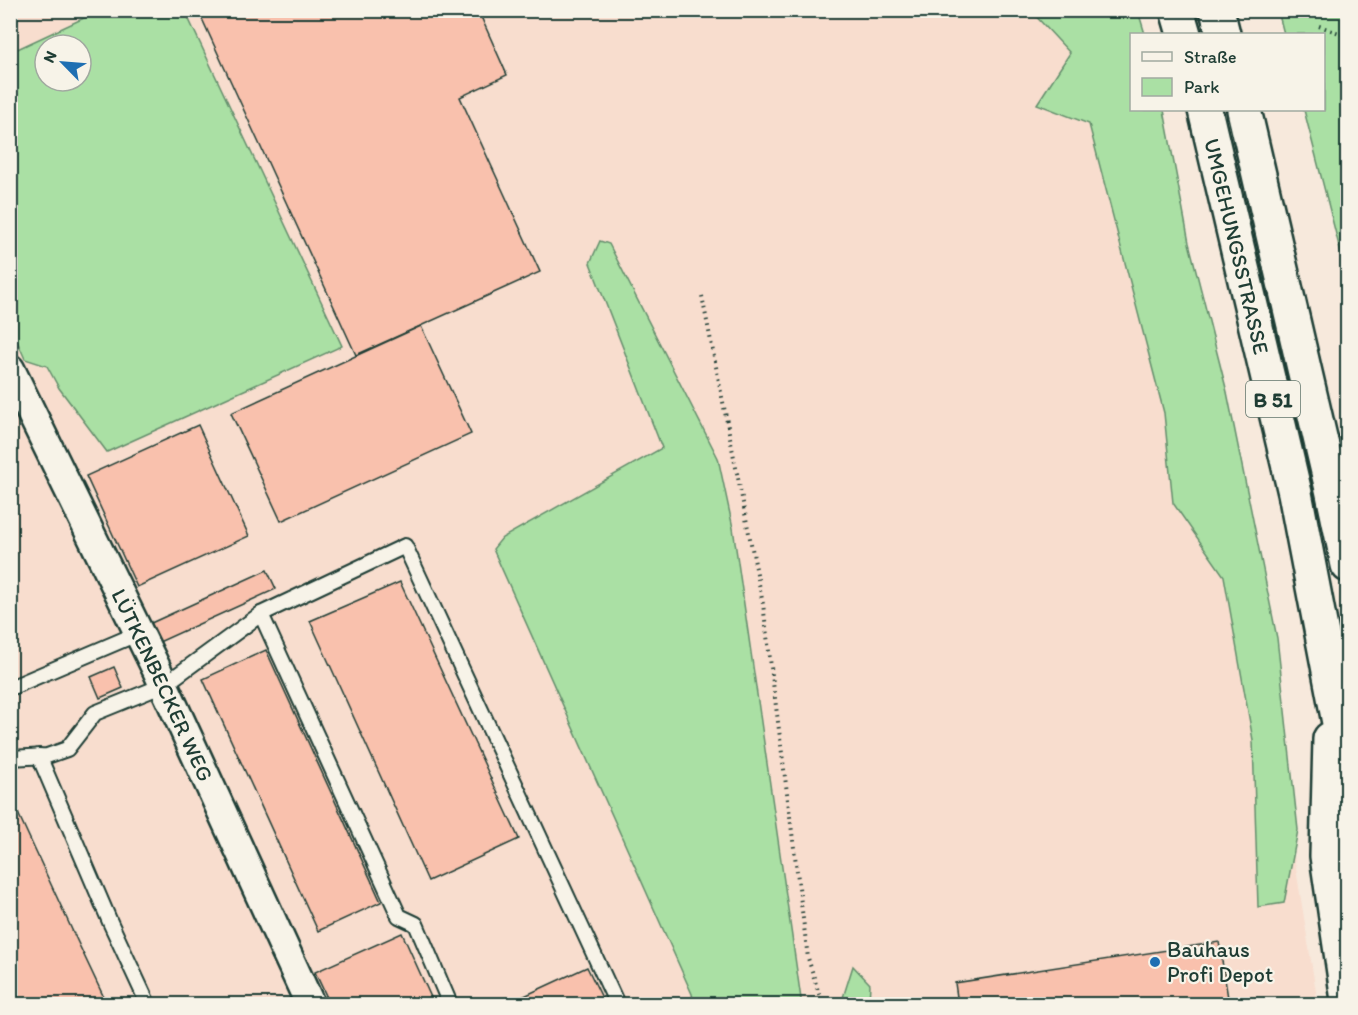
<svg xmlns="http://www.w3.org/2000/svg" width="1358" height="1015" viewBox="0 0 1358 1015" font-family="Itim,sans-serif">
<rect width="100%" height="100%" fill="#f7e9dc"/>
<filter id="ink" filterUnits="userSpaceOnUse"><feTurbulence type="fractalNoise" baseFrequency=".0167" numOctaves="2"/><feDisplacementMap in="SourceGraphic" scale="12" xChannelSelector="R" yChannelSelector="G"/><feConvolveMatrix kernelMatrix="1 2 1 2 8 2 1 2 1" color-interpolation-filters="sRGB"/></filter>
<g filter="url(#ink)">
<path fill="#f8ddce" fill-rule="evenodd" d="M10,11H1081L1268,696L1318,1004H11ZM45,45H81V81H45Z"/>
<g fill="#aae0a4" stroke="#648e6c" stroke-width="1.5" fill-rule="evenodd">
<path d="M101,10L185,11L342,346L107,452L59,388L47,366L25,359L10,325L11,52ZM45,45H81V81H45Z"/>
<polygon points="1031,11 1138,11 1145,34 1132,34 1132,110 1164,110 1189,243 1227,392 1277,638 1298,830 1284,903 1258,907 1253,740 1224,576 1173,503 1164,413 1089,124 1037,104 1070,53"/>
<polygon points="1278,11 1347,11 1347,277 1304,110 1324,110 1324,34 1284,34"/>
<polygon points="600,241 609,244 718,458 733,528 801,999 799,1004 694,1004 692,994 493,549 502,538 662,448 590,263"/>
<polygon points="853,966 870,984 869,1004 841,1004"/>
</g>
<g fill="#f9c1ad" stroke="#1f3d34" stroke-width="1.5">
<polygon points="198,10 478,10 507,75 460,97 540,272 356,355"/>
<polygon points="421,326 471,434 281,521 231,413"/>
<polygon points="198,425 249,536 137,587 86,476"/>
<polygon points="267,570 276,589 157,643 149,624"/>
<polygon points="400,582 519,839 428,881 310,621"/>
<polygon points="266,650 381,902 318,931 203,679"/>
<polygon points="114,667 123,688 100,698 91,677"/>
<polygon points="11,798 73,932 107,1004 10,1004"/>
<polygon points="402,933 434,1004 330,1004 315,972"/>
<polygon points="1219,942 1229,1004 958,1004 955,983"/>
<polygon points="587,967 605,1004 507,1004"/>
</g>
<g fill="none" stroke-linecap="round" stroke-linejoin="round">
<g stroke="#1f3d34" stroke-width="18">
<g id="lane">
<polyline points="261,614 399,916 416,924 450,1004"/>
<polyline points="10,688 139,633"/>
<polyline points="39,756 110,922 148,1004"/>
<polyline points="10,758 47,756 67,749 95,713 164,685 261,614 405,546 617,1004"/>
</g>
</g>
<g stroke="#1f3d34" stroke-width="33">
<g id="street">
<path id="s1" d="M10,369L156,668L310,1004"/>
</g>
</g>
<g stroke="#1f3d34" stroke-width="38">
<g id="highway">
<polyline points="1177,10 1184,34"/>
<polyline points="1217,10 1223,34"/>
<path id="s2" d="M1205,110L1295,493L1348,770"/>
<polyline points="1244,110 1332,489 1348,565"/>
<polyline points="1330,739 1327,856 1348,1000"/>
</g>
</g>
<g stroke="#1f3d34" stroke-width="4" stroke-dasharray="1.5 4.5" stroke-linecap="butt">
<polyline points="1319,26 1348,36"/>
<polyline points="702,296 763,604 808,958 822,1004"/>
</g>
<use href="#lane" stroke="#f7f3e8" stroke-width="14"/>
<use href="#street" stroke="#f7f3e8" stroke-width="28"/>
<use href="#highway" stroke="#f7f3e8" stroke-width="33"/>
</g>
</g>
<circle fill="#1f6fb2" stroke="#f7f3e8" stroke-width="2" cx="1155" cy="962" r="6"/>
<g text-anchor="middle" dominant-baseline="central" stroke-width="4.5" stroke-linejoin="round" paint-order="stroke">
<rect fill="#f7f3e8" stroke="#60746a" stroke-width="1.5" x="1246" y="381" width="54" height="36" rx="4.5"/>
<g font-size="21" font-weight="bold" fill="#1f3d34">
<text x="1273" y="399">B 51</text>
</g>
<g font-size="22" fill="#1f3d34" stroke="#f7f3e8">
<text stroke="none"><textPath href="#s2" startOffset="140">UMGEHUNGSSTRASSE</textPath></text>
<text stroke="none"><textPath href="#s1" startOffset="351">LÜTKENBECKER WEG</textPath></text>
</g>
<g font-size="22" fill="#1f3d34" stroke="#f7f3e8" text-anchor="start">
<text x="1167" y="949">Bauhaus<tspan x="1167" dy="25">Profi Depot</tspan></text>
</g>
</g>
<rect width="1358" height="1015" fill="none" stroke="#f7f3e8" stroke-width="36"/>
<rect x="18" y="18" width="1322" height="979" fill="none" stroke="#1f3d34" stroke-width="2" filter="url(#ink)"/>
<rect x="1130" y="33" width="195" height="78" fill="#f7f3e8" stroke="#a1aaa0" stroke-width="1.5"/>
<rect x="1142" y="52" width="30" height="9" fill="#f7f3e8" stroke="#a1aaa0" stroke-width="1.5"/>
<text x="1184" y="63" font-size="18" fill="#1f3d34">Straße</text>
<rect x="1142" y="78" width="30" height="18" fill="#aae0a4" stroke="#a1aaa0" stroke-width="1.5"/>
<text x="1184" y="93" font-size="18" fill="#1f3d34">Park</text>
<g transform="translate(63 63) rotate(295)"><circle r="28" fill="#f7f3e8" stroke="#a1aaa0" stroke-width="1.5"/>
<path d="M0-4.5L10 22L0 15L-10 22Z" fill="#1f6fb2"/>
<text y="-9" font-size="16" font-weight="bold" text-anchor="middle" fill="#1f3d34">N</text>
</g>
</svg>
